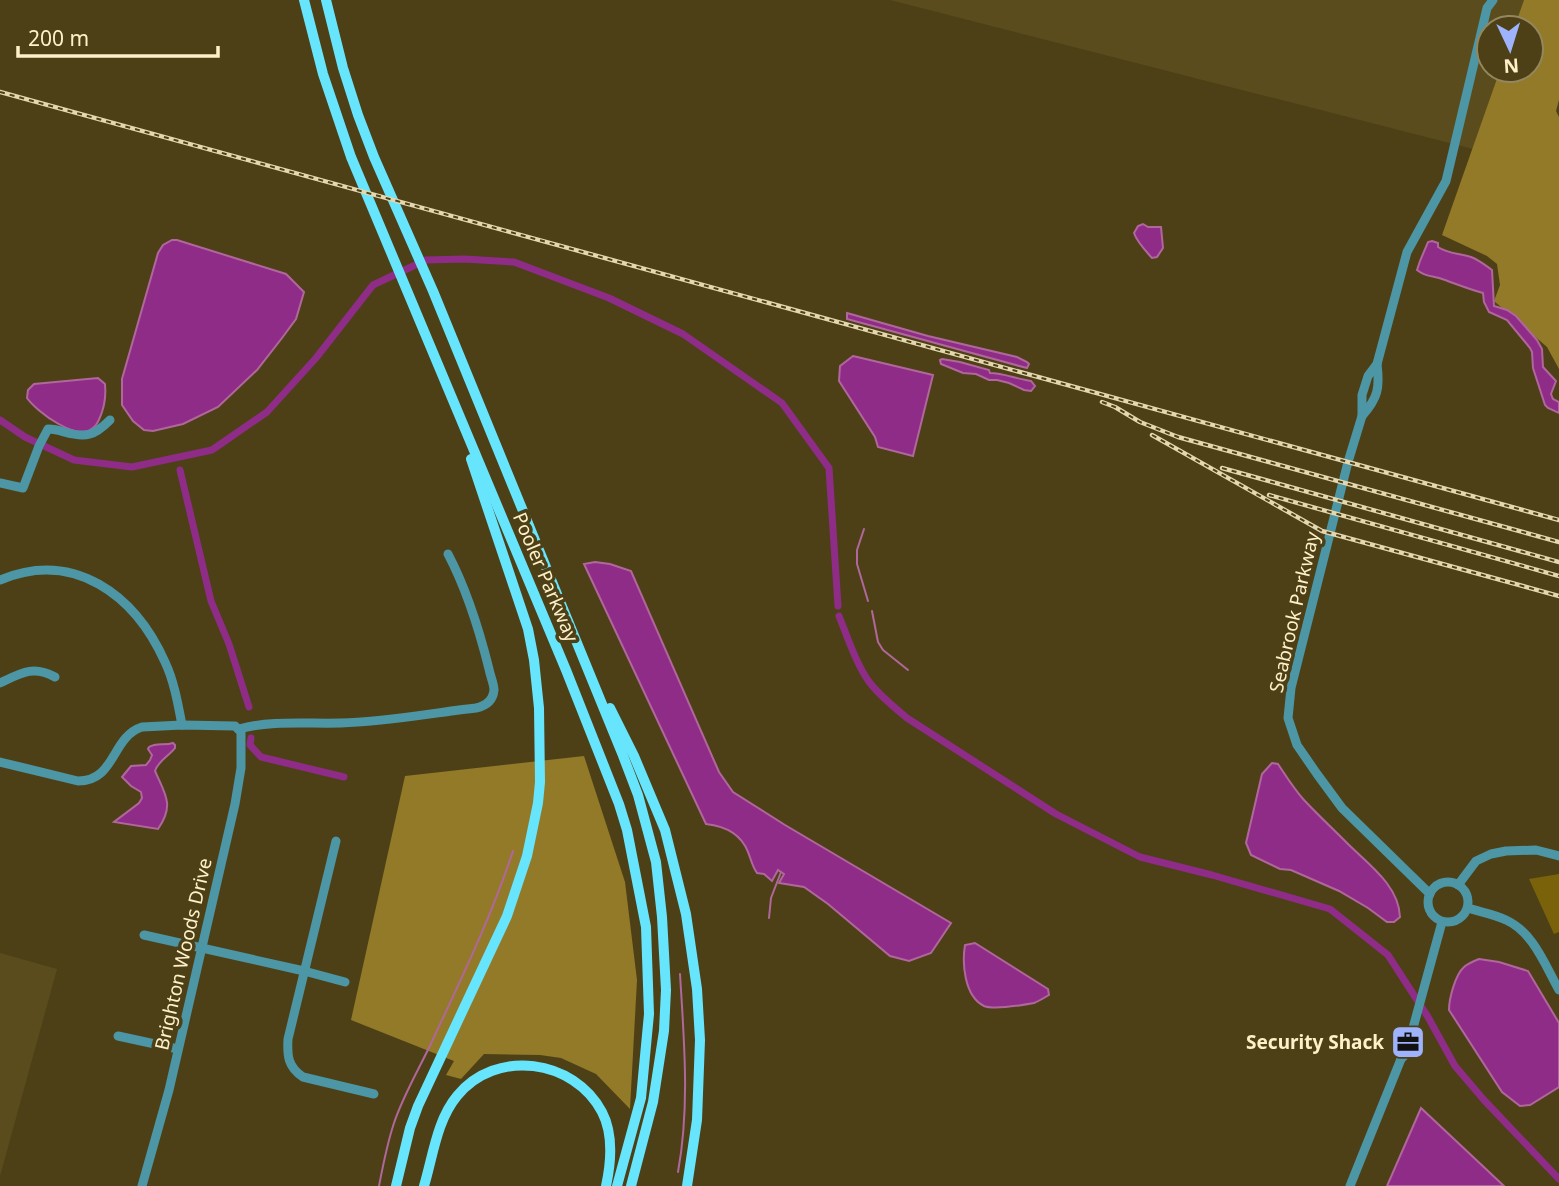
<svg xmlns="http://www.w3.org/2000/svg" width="1559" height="1186" viewBox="0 0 1559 1186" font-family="'Noto Sans',sans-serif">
<rect width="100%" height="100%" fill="#4d4016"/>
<g fill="#5a4c1d">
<polygon points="890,0 1524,0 1514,28 1489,28 1489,70 1500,70 1473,149"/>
<polygon points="0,953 57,969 0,1176"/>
</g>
<polygon fill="#79620a" points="1559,874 1559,932 1554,934 1529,879"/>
<g fill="#927a29">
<polygon points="1524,0 1559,0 1559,100 1556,111 1559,117 1559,369 1547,347 1494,301 1500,285 1497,264 1487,256 1442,235 1500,70 1531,70 1531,28 1514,28"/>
<polygon points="584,756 625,882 637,980 630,1109 596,1074 561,1058 540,1055 484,1054 461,1079 446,1075 454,1061 351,1020 405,776"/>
</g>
<g fill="#8f2c87" stroke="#b0679b" stroke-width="2">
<path d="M1143,224L1148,227H1161L1163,248L1157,257L1152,258C1145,250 1137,242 1134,233L1138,226Z"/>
<polygon points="172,240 177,240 286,274 304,292 296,319 282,338 257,370 218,407 183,424 153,431 144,430 133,421 122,405 122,379 158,253 163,245"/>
<path d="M1432,241L1438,243V247C1448,254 1459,253 1471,257C1479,260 1485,265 1492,270L1494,306L1507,310L1516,316L1537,340L1542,349L1543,367L1556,381L1551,394L1553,399L1559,402V413L1548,408L1545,405L1533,368L1532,352L1530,348L1507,320L1489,312L1484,302L1483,293C1468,289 1454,283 1439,278C1431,276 1424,276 1417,270L1420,261L1428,242Z"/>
<polygon points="847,313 928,336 1017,357 1027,362 1029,364 1027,368 1023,367 847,319"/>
<polygon points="853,356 933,375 913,456 878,447 875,437 839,381 840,366"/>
<path d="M942,359L960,362L989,370L990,373C1003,373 1017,379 1031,381L1035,386L1031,391L1024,390L1009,383L997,380H989L976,374L963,373L941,364L940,360Z"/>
<path d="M98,378L105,384C106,394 105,403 102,412C100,417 98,424 94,427C79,444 36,411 27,398L28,390L34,384Z"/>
<path d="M595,562L610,564L631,571L719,772L733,792L785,825L951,923L931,953L909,961L890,956L828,904L804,887L779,883L784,874L778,870L772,881L764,874L757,873C752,866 751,859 748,852C741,834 724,826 706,824L584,564Z"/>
<path d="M173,743L175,745V748C169,756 158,761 155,771C165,794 175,805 158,829L114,822L139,803L142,798L141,792L131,786L122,777L131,766L146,765L150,760L152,755L148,749L149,747C157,742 164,746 173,743Z"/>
<path d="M1272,763L1278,764C1286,776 1294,789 1304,800C1318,815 1333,829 1347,843C1367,863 1399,885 1400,917L1394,922H1387L1368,908L1339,891L1291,870L1280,869L1251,855L1246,843L1262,774Z"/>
<path d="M975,943L1048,989L1049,995C1044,998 1039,1001 1034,1003C1023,1005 994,1010 984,1006C964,996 962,963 965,945Z"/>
<path d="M1479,959L1499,962L1528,971L1559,1023V1087L1530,1105L1520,1106L1502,1092L1449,1010C1449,999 1455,975 1464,967C1467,964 1474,961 1479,959Z"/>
<polygon points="1421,1108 1504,1186 1387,1186"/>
</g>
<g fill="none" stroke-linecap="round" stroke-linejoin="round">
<g stroke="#b0679b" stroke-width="2">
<polyline points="864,529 857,550 857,564 868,601"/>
<polyline points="872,611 878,642 883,650 908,670"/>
<polyline points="769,918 771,898 781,872"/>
<path d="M678,1172C690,1107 684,1040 680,974"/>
<path d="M379,1186C383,1165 387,1144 394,1123C404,1093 422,1064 435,1035C463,975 492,915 513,851"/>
</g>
<g stroke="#8f2c87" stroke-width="7">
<polyline points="0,420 25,437 74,460 132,467 212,450 267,412 316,358 373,285 426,260 464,259 514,262 609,298 683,334 782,403 829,468 838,606"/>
<polyline points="180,470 211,601 229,644 249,707"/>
<path d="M839,616C847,636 857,666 870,683C880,696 894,707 907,718L1056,814L1140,857L1212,875L1330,909L1388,955L1428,1017L1455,1066L1484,1100L1559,1179"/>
<polyline points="251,738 250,745 261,757 344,777"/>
</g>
<g stroke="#4c96a5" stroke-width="9">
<path d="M1362,416C1378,398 1380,388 1377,364"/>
<path d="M0,483L23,488L39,446L48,429C54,429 58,430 64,432C86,438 94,436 110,420"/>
<path d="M0,580C74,549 135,595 165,662C174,681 178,704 182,725"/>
<path d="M0,683C21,673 33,665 55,677"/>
<path d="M239,729C271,720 307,724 341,723C386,722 431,713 476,708C485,706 493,701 494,690C494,684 490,675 489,669C479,629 467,590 448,554"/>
<path d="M0,762L78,781C116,781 111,737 142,727L182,725L235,726L241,732V768L235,804L169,1090L142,1186"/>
<path d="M336,841L288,1039C287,1056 288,1067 303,1077L374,1094"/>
<circle cx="1448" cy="902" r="20"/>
<polyline points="1458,885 1476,861 1491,854 1506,851 1536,850 1559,856"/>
<polyline points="1430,894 1342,808 1317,774 1297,745 1288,718 1291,688 1348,462 1362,416 1362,395 1368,376 1377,364 1407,252 1446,181 1487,8 1493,0"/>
<path d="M1468,908C1480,912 1494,914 1506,920C1533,932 1545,965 1559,990"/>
<polyline points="144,935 304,971 345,982"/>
<polyline points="118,1036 178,1049"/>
<path d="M1401,1059C1410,1051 1414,1041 1413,1028"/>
<path d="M1350,1186L1401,1059C1401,1047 1405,1038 1413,1028L1442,922"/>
</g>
<g stroke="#67e5fd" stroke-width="10">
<polyline points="304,0 323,74 351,157 566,670 619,804 627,830 646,927 649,1014 641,1098 617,1186"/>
<polyline points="326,0 343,68 358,115 374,157 433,291 622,753 638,795 656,862 662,917 666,990 664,1031 653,1102 631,1186"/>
<polyline points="610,708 634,756 665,830 686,914 697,989 700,1040 697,1120 687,1186"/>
<polyline points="396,1186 410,1128 418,1106 507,916 527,856 538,803 540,782 539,708 534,660 528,629 471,459"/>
<path d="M424,1186C433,1156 437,1120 457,1096C496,1048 574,1059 602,1112C614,1135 611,1163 606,1186"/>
</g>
<g stroke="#e4d7af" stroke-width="4.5">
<g id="rail">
<polyline points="0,92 1559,520"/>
<polyline points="1102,402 1115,407 1140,422 1178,437 1559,542"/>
<polyline points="1152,435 1322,531 1559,596"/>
<polyline points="1222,468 1559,562"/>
<polyline points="1269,495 1559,576"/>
</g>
</g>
<use href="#rail" stroke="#4d4016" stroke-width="2" stroke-dasharray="5" stroke-linecap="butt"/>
</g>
<defs>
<g id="office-square" transform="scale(1.75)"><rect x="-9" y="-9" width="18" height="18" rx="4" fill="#9fb3fd" stroke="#4d4016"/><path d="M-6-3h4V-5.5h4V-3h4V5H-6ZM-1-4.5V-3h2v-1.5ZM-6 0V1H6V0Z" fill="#111"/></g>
</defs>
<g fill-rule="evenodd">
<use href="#office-square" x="1408" y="1042"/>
</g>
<g text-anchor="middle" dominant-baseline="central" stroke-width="7" stroke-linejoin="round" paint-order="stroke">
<g font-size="19" fill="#fef1ca" stroke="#4d4016">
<text transform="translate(546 577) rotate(67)">Pooler Parkway</text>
<text transform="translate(1294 612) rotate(-77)">Seabrook Parkway</text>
<text transform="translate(183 954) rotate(-77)">Brighton Woods Drive</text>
</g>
<g font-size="19" font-weight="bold" fill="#fef1ca" stroke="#4d4016" text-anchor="end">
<text x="1384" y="1042">Security Shack</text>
</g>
</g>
<g transform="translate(1510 49) rotate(176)"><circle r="33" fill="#4d4016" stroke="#94875e" stroke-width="2"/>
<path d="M0-5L12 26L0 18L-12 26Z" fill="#9fb3fd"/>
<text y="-10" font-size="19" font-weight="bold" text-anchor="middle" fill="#fef1ca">N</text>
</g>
<path d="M18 46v10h200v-10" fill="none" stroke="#fef1ca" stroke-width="3.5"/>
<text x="28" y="46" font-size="21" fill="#fef1ca" stroke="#4d4016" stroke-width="5" paint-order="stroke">200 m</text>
</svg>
